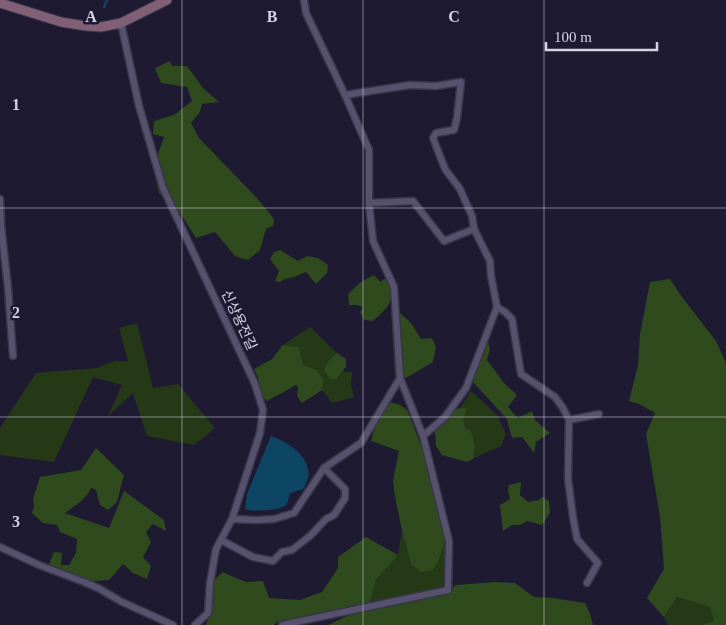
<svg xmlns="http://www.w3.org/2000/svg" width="726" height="625" viewBox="0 0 726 625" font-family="'Times New Roman','Noto Sans KR',serif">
<rect width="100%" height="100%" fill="#1e1a32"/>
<g fill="#253917">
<polygon points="137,323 153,388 178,384 215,428 194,445 147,436 133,393 108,416 122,385 93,377 54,462 0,455 0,428 36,373 96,368 115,361 128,361 119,328"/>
<polygon points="310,327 337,353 329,360 337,379 343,372 352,372 351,384 354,397 332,403 322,390 324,378 317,370 303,366 299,347 283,345"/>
<polygon points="471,391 497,415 506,434 501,446 474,458 475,445 463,420 468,409 460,408"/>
<polygon points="402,530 411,564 439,560 446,537 444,588 370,602 376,580 398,555"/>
<polygon points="677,597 710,607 714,621 700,625 668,625 664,617"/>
</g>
<g fill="#2f4a1c">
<polygon points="170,61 172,66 187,66 203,88 219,102 202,104 200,112 191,123 199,138 257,198 274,219 273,226 266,229 260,250 248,260 235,256 215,232 196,238 175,205 159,193 153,168 164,137 153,134 154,121 174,115 192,101 187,87 161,83 155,68"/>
<polygon points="280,250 298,261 307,256 318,258 328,265 327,273 316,284 306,272 294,277 285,279 280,282 275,281 279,271 270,259 274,252"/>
<path d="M374,275L380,282L386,278C399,297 388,308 373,321L364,320L360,312L363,307L357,305H349L348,294L361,282Z"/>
<polygon points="670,279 679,293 716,341 726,363 726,625 700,625 714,621 710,607 677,597 664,617 647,598 664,569 660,517 646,434 655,413 639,404 629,401 638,365 640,334 650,282"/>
<polygon points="391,305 411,323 421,339 432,338 436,347 433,362 406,378 395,376"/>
<polygon points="487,338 490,349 487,360 504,383 517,395 508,407 518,418 532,411 535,420 550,433 536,442 534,453 522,437 513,438 511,435 507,419 471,380"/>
<path d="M283,345L299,347L303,365L317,370L324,379L322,390L302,403L297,396L298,386L295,385C286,392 276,395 267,401L262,396L257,382L259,380L254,369L272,359Z"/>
<polygon points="337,353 346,359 346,367 337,379 330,379 324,370 329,360"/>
<polygon points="390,402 400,405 407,410 425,455 430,479 446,537 439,560 433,570 421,572 411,564 402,530 395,497 393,480 399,451 371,441 376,424"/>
<polygon points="460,408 468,408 463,420 466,428 471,431 475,445 474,458 467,462 442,455 436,446 435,431 441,416"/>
<path d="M96,448L124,475L117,502L108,510L100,505L96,490L91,488C86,500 75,505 65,513L109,528L124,491L164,520L166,531L153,524L146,532L151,542L143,557L151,566L147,579L133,573L123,564L109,580L79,582L46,571L54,552L62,553L61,565H69L76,553L77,539L60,532L57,525L43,523L32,513L34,506L33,499L40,477L81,470Z"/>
<polygon points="521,482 520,495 528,502 539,500 542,497 549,501 550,513 542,525 527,521 520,525 512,525 503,531 500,505 510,499 508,491 509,485"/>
<path d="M366,537L398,555L376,580L370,602L350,606L313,622H277L274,625H205C213,616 213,592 214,580L223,572L236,578L246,582L263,581L269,598L300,600L322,592L338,568V557Z"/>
<polygon points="494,582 515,583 534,597 553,598 585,603 590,614 593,625 328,625 351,614 361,612 387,603 441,596 456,585"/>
</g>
<path fill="#0d4565" d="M271,436C288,442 312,457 308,478C307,482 305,486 303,489L290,493C289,496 288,502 286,505C280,511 254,511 245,510L247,494Z"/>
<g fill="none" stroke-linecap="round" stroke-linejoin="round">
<polyline stroke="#0d4565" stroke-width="2.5" points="104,7 107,0"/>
<g stroke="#3a364a" stroke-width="9">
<g id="minor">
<polyline points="121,23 139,106 163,188 255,384 263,410 260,433 232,519 216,549 210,583 208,613 195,625"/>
<polyline points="345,95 410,85 436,86 461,82 457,118 454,130 436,133 433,138 445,169 460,189 472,216 474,229"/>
<polyline points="0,199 1,225 8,288 13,356"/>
<polyline points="369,203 413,201 444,241 474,229 490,261 491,276 497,307 466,388 445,417 423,436"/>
<polyline points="497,307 505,312 512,319 521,374 555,397 563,408 569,420 568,479 573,517 577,539 598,563 587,583"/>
<polyline points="569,420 599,414"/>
<polyline points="232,519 258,520 274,519 294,513 324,468 361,443 400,378 394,287 373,241 369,203 369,150 345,95 306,13 304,0"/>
<polyline points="221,540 253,557 273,561 282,552 292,550 310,536 326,519 334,515 345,498 345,489 324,468"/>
<polyline points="0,547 39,565 84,582 98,588 122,602 173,625"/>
<polyline points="282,625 448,590 449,541 423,436 400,378"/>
</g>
</g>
<g stroke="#3a364a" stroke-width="11">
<polyline id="secondary" points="0,3 61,22 86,26 101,27 121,23 167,0"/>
</g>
<use href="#minor" stroke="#56526e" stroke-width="6"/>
<use href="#secondary" stroke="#816077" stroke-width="9"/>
</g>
<path fill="none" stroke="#d5d4e4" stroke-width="1" stroke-opacity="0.55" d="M182,0V625M363,0V625M544,0V625M0,208H726M0,417H726"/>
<g text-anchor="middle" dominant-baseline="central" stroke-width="5" stroke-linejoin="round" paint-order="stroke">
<g font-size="14" fill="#d5d4e4" stroke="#1e1a32">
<text transform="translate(239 320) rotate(65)">신상용전길</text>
</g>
</g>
<g font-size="16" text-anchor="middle" font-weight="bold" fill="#d5d4e4" stroke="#1e1a32" stroke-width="5" stroke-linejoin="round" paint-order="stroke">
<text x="91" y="22">A</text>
<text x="272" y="22">B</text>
<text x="454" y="22">C</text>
<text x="16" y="110">1</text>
<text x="16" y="318">2</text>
<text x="16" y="527">3</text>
</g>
<path d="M546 42v8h111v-8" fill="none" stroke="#d5d4e4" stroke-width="2.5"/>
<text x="554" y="42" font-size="15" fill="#d5d4e4" stroke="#1e1a32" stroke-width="4" paint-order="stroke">100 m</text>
</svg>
